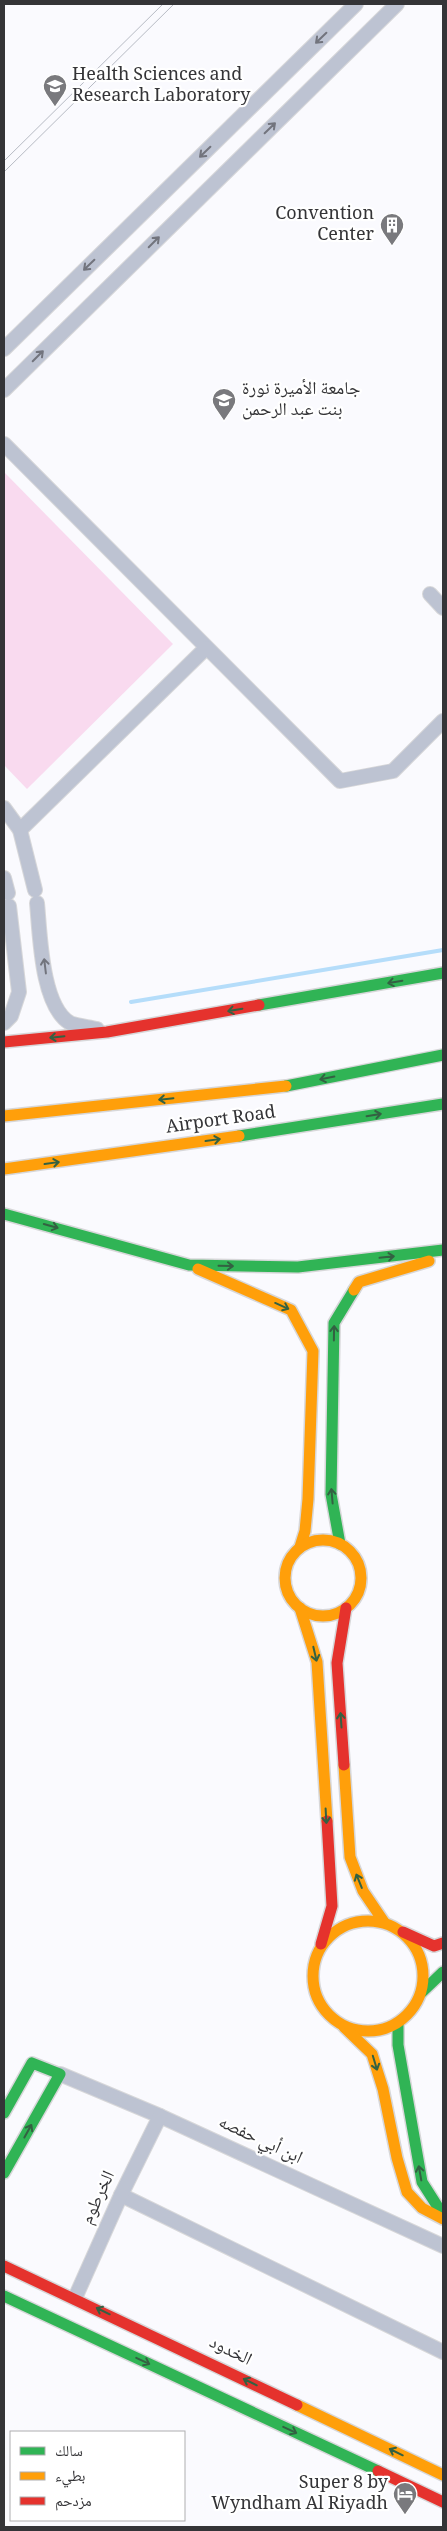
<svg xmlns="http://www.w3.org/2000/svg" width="447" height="2531" viewBox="0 0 447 2531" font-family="Georgia,'Noto Naskh Arabic',serif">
<rect width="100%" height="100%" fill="#fafafe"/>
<polygon fill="#f9daef" points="4,472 173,644 27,789 4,765"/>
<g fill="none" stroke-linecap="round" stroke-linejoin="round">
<polyline stroke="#b5ddfa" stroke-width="4" points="131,1002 443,950"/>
<g stroke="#d7d7d9" stroke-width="16">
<g id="street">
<polyline points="4,349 356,4"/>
<polyline points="4,390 397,4"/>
<polyline points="4,444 340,781 393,771 443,721"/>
<polyline points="430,594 443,608"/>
<polyline points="4,808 20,830 35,890"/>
<polyline points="20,830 206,648"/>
<polyline points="4,878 8,893"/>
<path d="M37,903C40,933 41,1006 70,1023C77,1026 89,1027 97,1029"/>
<polyline points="4,1023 11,1016 19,992 9,906"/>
<polyline points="60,2074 160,2116 443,2246"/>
<polyline points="121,2195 443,2352"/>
<polyline points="75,2298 121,2195 160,2116"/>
</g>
</g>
<g stroke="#d7d7d9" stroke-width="14">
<g id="fast">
<polyline points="259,1005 443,973"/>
<polyline points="286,1086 443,1055"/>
<polyline points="239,1136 443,1104"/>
<polyline points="4,1214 189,1265 298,1267 443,1250"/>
<polyline points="340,1544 331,1494 334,1323 354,1290"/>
<polyline points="421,1993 443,1972"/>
<polyline points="398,2023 398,2045 422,2182 443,2215"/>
<polyline points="4,2113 32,2063 60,2074 4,2173"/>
<polyline points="4,2296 378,2471"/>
</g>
</g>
<g stroke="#d7d7d9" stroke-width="14">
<g id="slow">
<polyline points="4,1116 286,1086"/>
<polyline points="4,1169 239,1136"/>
<polyline points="198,1269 291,1310 313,1351 308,1499 305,1531 300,1547"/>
<polyline points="354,1290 359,1282 429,1261"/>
<circle cx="323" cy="1578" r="38"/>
<polyline points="300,1608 317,1662 327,1821"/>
<polyline points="344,1765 350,1857 363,1891 384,1922"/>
<circle cx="368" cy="1976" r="55"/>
<polyline points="344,2027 372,2054 383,2089 397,2158 407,2192 422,2208 443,2219"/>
<polyline points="297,2405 443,2475"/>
</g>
</g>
<g stroke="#d7d7d9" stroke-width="14">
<g id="jam">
<polyline points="4,1042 107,1032 259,1005"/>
<polyline points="344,1765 337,1663 346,1608"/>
<polyline points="403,1932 434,1946 443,1943"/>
<polyline points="321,1944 332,1906 327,1821"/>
<polyline points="4,2266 297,2405"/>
<polyline points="378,2471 443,2502"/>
</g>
</g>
<use href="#street" stroke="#bdc3d2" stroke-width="14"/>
<use href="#fast" stroke="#30b455" stroke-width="11"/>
<use href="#slow" stroke="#ff9f0a" stroke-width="11"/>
<use href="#jam" stroke="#e5322d" stroke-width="11"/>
<g stroke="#b7bbc4" stroke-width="1">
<polyline points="4,161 163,4"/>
<polyline points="4,172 174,4"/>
</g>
</g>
<defs><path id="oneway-shaft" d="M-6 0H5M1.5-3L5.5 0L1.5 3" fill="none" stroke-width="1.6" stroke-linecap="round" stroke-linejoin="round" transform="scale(1.25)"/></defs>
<g stroke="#72747d">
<use href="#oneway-shaft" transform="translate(321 38) rotate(136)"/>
<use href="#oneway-shaft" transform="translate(270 128) rotate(-44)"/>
<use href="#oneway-shaft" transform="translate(205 152) rotate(136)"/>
<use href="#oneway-shaft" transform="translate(154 242) rotate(-45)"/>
<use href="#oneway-shaft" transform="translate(89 265) rotate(136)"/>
<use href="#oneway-shaft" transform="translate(38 356) rotate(-45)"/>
<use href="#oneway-shaft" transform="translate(45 966) rotate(-97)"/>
</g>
<g stroke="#336142">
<use href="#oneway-shaft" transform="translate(395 982) rotate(170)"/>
<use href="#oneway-shaft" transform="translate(235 1010) rotate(170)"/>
<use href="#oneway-shaft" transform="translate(57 1037) rotate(174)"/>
<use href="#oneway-shaft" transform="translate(327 1078) rotate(169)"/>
<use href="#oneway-shaft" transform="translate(166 1099) rotate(174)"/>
<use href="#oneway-shaft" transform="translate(374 1115) rotate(-9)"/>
<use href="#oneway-shaft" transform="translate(213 1140) rotate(-8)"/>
<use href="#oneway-shaft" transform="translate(52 1163) rotate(-8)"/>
<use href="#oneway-shaft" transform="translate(51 1226) rotate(16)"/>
<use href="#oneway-shaft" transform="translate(387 1257) rotate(-6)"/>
<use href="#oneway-shaft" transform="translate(226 1266) rotate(1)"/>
<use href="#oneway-shaft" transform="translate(282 1306) rotate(24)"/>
<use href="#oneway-shaft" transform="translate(334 1333) rotate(-89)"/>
<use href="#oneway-shaft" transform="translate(332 1496) rotate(-95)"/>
<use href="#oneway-shaft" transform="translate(315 1654) rotate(77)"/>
<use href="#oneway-shaft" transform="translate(341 1720) rotate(-94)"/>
<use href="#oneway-shaft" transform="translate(326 1816) rotate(87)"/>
<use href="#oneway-shaft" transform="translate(359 1881) rotate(-112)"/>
<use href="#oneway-shaft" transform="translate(375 2063) rotate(73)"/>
<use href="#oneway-shaft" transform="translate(28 2131) rotate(-61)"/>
<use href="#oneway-shaft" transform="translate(420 2173) rotate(-100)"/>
<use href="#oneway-shaft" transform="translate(103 2311) rotate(-154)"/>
<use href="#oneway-shaft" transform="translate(143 2361) rotate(25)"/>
<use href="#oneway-shaft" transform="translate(250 2382) rotate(-154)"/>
<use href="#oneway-shaft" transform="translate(290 2430) rotate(25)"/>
<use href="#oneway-shaft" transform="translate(396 2452) rotate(-154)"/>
</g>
<defs>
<g id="university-pin" transform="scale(1.25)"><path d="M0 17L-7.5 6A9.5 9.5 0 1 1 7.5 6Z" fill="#79797d" stroke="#fff"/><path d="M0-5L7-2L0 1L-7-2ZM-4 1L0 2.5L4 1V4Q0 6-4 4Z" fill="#fff"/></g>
<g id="building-pin" transform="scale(1.25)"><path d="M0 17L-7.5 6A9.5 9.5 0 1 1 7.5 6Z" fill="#79797d" stroke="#fff"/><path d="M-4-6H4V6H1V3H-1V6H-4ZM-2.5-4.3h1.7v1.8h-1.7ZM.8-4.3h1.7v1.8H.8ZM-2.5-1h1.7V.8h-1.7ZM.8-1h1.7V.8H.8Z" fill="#fff"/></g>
<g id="hotel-pin" transform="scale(1.25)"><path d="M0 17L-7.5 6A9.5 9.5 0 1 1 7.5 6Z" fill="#79797d" stroke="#fff"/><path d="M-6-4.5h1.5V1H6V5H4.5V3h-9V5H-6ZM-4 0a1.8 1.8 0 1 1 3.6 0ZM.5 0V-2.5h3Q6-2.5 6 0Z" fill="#fff"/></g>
</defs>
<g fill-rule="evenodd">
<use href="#university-pin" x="55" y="86"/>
<use href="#building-pin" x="392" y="225"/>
<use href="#university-pin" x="224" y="400"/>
<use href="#hotel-pin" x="405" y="2494"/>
</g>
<g text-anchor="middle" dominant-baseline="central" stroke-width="4.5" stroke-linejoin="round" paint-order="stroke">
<g font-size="18" fill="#343437" stroke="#fff" text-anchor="start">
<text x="72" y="76">Health Sciences and<tspan x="72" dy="21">Research Laboratory</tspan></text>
<text x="374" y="215" text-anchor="end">Convention<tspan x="374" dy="21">Center</tspan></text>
<text x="242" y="390">جامعة الأميرة نورة<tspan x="242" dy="21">بنت عبد الرحمن</tspan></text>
<text x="388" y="2484" text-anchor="end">Super 8 by<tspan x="388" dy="21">Wyndham Al Riyadh</tspan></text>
</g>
<g font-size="18" fill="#343437" stroke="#fff">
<text transform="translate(221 1121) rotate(-8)">Airport Road</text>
<text transform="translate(260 2141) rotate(25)">ابن أبي حفصه</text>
<text transform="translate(99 2198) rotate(-65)">الخرطوم</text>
<text transform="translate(230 2352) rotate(26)">الخدود</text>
</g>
</g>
<rect width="447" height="2531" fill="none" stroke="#343437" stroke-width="10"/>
<rect x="10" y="2431" width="175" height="90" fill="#ffffff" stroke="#aeaeaf"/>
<rect x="20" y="2447" width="25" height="8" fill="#30b455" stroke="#aeaeaf"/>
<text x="55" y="2456" font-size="15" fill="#343437">سالك</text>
<rect x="20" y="2472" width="25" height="8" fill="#ff9f0a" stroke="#aeaeaf"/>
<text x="55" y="2481" font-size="15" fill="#343437">بطيء</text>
<rect x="20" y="2497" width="25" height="8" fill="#e5322d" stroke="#aeaeaf"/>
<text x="55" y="2506" font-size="15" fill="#343437">مزدحم</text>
</svg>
